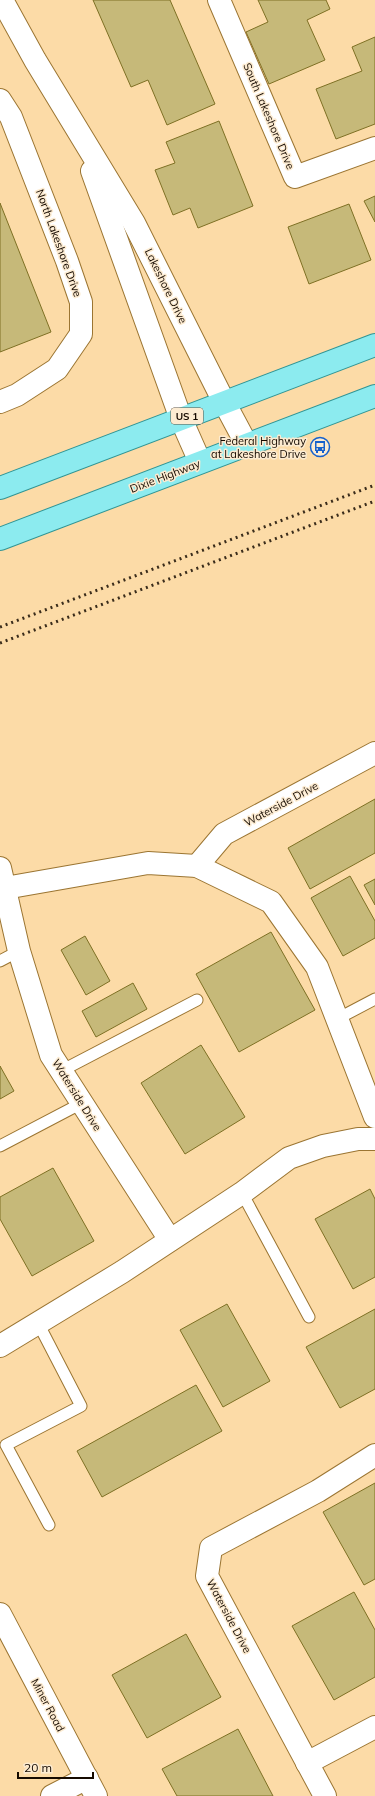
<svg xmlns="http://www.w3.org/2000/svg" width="375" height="1796" viewBox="0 0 375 1796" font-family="Mulish,sans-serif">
<rect width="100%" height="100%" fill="#fcdba7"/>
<g fill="#c6b979" stroke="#7e7024">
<polygon points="93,0 170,0 215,104 167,125 148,80 131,87"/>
<polygon points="258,0 326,0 330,9 307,20 325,60 269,84 246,32 268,22"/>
<polygon points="375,37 375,124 336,139 316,89 362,71 352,47"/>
<polygon points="219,121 253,206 198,228 190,208 173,215 155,170 175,163 166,142"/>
<polygon points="375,196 375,222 364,201"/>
<polygon points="0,203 51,332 0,352"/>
<polygon points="349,204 371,260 309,284 288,227"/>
<polygon points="375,799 375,853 310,889 288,848"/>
<polygon points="350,876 375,921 375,938 343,956 311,898"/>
<polygon points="375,879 375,905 364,885"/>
<polygon points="271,932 315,1010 239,1052 196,974"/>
<polygon points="85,936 110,981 86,995 61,950"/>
<polygon points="133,983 147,1009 96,1037 82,1011"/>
<polygon points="201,1045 245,1117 185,1154 141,1083"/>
<polygon points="0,1066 14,1091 0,1099"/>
<polygon points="53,1168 94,1241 32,1276 0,1219 0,1197"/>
<polygon points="370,1189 375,1199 375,1277 353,1289 315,1219"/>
<polygon points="227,1304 270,1381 223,1407 180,1330"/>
<polygon points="375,1309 375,1389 340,1408 306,1347"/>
<polygon points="196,1385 222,1431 102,1497 77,1451"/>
<polygon points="375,1483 375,1579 364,1585 323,1512"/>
<polygon points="354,1592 375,1630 375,1677 334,1700 292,1626"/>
<polygon points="186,1634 221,1697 147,1738 112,1675"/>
<polygon points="238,1729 273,1796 177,1796 162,1769"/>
</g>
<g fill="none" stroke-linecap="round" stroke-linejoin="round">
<g stroke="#9b7532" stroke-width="13">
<g id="service">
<polyline points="0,961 19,951"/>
<polyline points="337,1019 375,999"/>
<polyline points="61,1071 197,1000"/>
<polyline points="0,1146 82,1103"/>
<polyline points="242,1193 309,1317"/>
<polyline points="38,1323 81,1406 6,1445 49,1525"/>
</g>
</g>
<g stroke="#9b7532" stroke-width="24">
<g id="minor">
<polyline points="2,0 35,60 134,223 224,402 247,445"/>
<polyline points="219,0 295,177 375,148"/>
<polyline points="0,100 11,117 67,261 81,302 81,334 57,369 17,395 0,402"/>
<polyline points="92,171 181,419 200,462"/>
<polyline points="197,866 224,834 375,753"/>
<polyline points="0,868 19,951 51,1055 170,1240"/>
<polyline points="5,888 148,863 197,866 271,902 317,967 375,1117"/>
<polyline points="0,1346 122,1272 242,1193 289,1158 323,1146 358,1139 375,1139"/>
<polyline points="307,1763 375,1727"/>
<polyline points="52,1796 87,1778"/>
<polyline points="325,1796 207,1576 211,1548 318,1491 375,1455"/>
</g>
</g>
<g stroke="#9b7532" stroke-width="24">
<polyline id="tertiary" points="0,1614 96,1796"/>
</g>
<g stroke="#309494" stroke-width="24">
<g id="primary">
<polyline points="0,488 375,345"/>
<polyline points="0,539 375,396"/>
</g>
</g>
<use href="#service" stroke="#fff" stroke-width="11"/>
<use href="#minor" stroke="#fff" stroke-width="22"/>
<use href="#tertiary" stroke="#fff" stroke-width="22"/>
<use href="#primary" stroke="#8cebef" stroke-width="22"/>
<g stroke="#3a2c1b" stroke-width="3" stroke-dasharray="2 4" stroke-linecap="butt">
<polyline points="0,627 375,485"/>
<polyline points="0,643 375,501"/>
</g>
</g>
<defs>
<g id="bus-ring" transform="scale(1)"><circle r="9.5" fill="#fcebd1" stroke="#1661cc" stroke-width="1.5"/><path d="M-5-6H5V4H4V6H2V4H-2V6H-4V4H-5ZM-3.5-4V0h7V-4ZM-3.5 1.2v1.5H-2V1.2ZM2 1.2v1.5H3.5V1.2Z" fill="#1661cc"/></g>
</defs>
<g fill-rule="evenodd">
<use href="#bus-ring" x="320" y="447"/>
</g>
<g text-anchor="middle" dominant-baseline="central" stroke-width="3" stroke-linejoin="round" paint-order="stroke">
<rect fill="#fcebd1" stroke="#5a4e3f" stroke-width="1" x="171" y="408" width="32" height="16" rx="3"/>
<g font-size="10" font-weight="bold" fill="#150a00">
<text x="187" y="416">US 1</text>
</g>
<g font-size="11" fill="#150a00" stroke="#fcebd1">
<text transform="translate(269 116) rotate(67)">South Lakeshore Drive</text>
<text transform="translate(59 243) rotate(70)">North Lakeshore Drive</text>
<text transform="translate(166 286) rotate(64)">Lakeshore Drive</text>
<text transform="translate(165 476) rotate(-21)">Dixie Highway</text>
<text transform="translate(281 804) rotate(-28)">Waterside Drive</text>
<text transform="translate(77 1095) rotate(58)">Waterside Drive</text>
<text transform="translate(229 1616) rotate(62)">Waterside Drive</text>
<text transform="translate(48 1705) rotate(62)">Miner Road</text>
</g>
<g font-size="11" fill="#150a00" stroke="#fcebd1" text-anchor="end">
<text x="306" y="441">Federal Highway<tspan x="306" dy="13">at Lakeshore Drive</tspan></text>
</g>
</g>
<path d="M18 1772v6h75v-6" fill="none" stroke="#150a00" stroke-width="2"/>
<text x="24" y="1772" font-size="12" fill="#150a00" stroke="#fcebd1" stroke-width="3" paint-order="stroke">20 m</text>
</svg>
